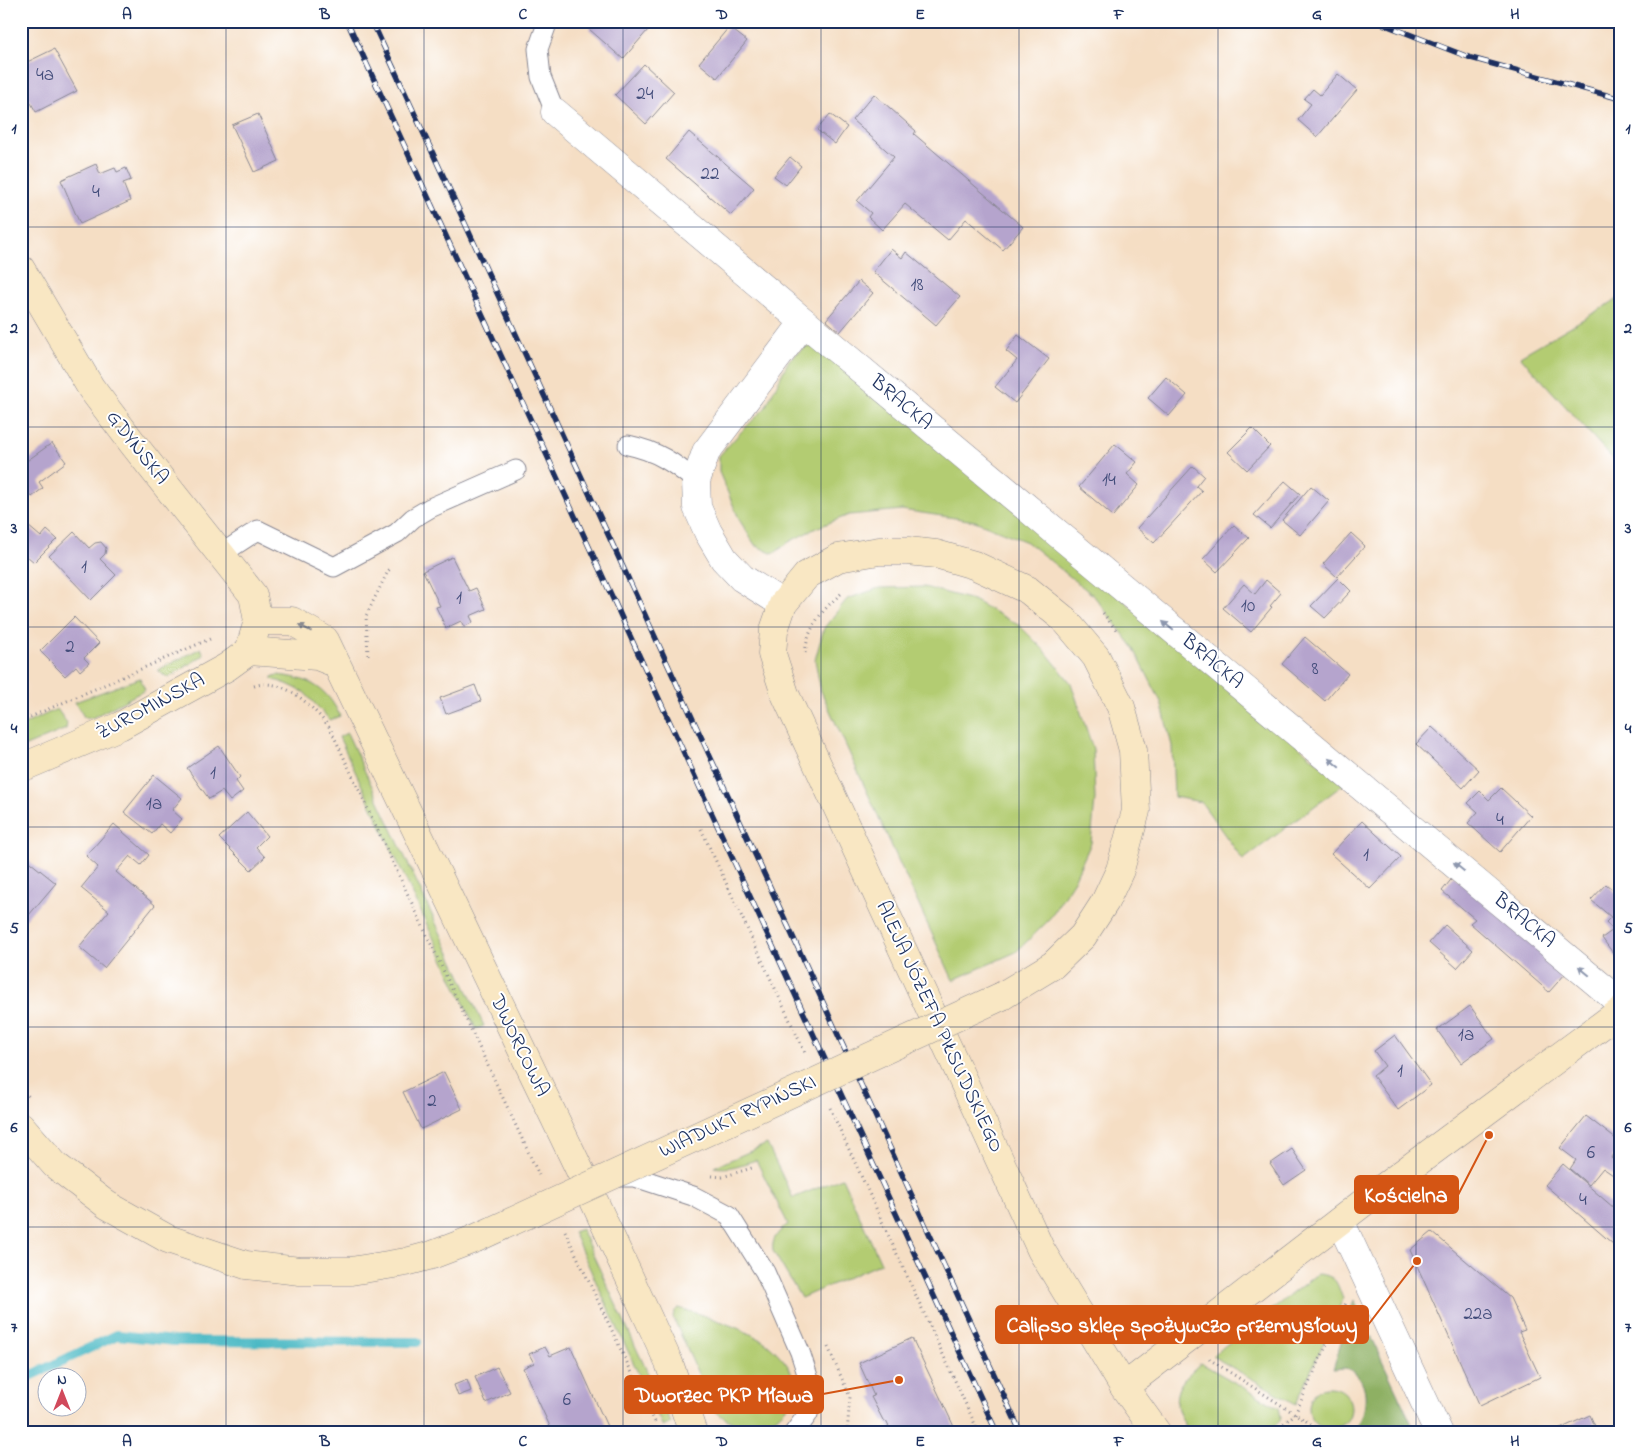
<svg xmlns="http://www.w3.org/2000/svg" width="1642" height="1454" viewBox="0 0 1642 1454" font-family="'Indie Flower',sans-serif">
<rect width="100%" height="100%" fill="#fff"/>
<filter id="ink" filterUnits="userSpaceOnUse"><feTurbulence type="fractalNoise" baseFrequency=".02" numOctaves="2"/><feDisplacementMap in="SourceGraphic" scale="10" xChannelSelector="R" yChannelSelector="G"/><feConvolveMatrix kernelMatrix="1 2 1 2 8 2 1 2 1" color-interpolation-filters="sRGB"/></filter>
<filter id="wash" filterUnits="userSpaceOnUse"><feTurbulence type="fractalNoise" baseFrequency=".0096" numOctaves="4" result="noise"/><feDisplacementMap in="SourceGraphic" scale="20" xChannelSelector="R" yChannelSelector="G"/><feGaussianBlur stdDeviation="1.12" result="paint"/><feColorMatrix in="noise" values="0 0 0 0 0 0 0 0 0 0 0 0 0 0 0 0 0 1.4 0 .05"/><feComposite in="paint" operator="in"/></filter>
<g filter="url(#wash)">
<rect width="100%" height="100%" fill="#f5dec4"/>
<g fill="#b3cc72" stroke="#677e68">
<polygon points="1621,297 1621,468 1520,356"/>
<polygon points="806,346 822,349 1344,784 1243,860 1201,802 1174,797 1172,746 1161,702 1133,647 1094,596 1027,542 975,521 902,510 849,515 816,528 789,542 776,552 771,553 755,545 740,521 719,472 719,456 741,432 765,408 789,360"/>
<polygon points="924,587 973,600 1020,626 1045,651 1071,683 1093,749 1095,799 1091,843 1074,880 1048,921 1016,952 953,980 821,691 815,660 824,628 847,599 879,588"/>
<polygon points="201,648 204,655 169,677 163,675 158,670"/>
<path d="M277,675C308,678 327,687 340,716L330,720L304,692L287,684L272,679V677Z"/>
<polygon points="140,678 145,690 92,718 84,717 75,702"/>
<polygon points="57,709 67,723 66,729 21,748 21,726"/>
<polygon points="347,733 484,1026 476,1029 339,737"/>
<path d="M767,1144L793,1198L842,1178L881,1263L801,1298L773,1251C771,1238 779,1232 788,1224L756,1160C742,1164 730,1170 714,1167Z"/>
<polygon points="581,1229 671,1423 663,1427 573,1232"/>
<path d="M1317,1274C1337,1276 1336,1281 1343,1299L1296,1404L1212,1356Z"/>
<path d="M678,1308C701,1314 753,1331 770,1346C780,1355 794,1370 795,1384C795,1392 790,1403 785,1409C763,1433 738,1431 714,1410L673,1317L674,1312Z"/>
<path d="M1201,1363L1279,1408L1281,1417L1279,1422L1265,1433H1190C1169,1401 1172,1387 1201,1363Z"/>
<circle cx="1330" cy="1408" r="21"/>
</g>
<path fill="#8eb064" stroke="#547061" d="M1354,1300L1416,1433H1351C1368,1419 1373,1378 1348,1369C1344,1367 1338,1369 1333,1369Z"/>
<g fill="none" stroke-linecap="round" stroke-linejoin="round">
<polyline stroke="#4bb9c5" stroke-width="10" points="21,1385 26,1378 117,1335 174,1341 417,1342"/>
</g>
<g id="blocks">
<g fill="#b5a4cd">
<polygon points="596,21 652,21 654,23 623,59 589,29"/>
<polygon points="729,27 747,41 717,78 699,63"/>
<polygon points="54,49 77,91 36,112 21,85 21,65"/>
<polygon points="644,64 674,92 646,124 615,95"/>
<polygon points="1338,74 1357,90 1317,137 1298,120 1311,104 1304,99 1313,89 1320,95"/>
<polygon points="874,94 916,131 914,134 1023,227 1003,250 966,219 948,240 905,204 882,230 868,217 871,213 857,201 894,157 852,120"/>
<polygon points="258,114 279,161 254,172 232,125"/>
<polygon points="830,114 847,127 835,144 817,130"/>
<polygon points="689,132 754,188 731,215 666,159"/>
<polygon points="790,157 801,166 786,185 774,176"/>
<polygon points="96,164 100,174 115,168 117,172 126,168 131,180 123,183 130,201 80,224 61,180"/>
<polygon points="891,249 902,258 906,252 960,297 936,325 873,272"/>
<polygon points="859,281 873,293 840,332 826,320"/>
<polygon points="1018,335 1049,359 1015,403 995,387 1017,360 1006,351"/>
<polygon points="1166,377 1187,395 1169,416 1148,398"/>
<polygon points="1252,428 1270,446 1247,470 1228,452"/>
<polygon points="52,443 66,462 39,482 43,488 32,497 27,490 21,495 21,465"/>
<polygon points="1115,444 1137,462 1127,474 1139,485 1113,516 1079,487"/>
<polygon points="1193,466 1204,476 1196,486 1202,491 1154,543 1137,528"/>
<polygon points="1285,481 1300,494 1270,528 1254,515"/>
<polygon points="1311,486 1329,501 1300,535 1282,520"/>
<polygon points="21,520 41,537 47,530 57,539 34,562 21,551"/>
<polygon points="1234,525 1249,538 1217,572 1203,559"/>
<polygon points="74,532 89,548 95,543 101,542 106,548 105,554 100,559 116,575 91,600 49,556"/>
<polygon points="1351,533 1365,546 1337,577 1323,564"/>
<polygon points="452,557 469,591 476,588 486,609 470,616 473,622 464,627 461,621 446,628 436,607 440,606 423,571"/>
<polygon points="1338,578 1351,591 1325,618 1311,606"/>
<polygon points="1266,580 1281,593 1270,606 1272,607 1251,632 1223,608 1244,584 1255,594"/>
<polygon points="74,617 99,643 84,658 89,663 80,671 76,666 65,676 40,651"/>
<polygon points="1305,637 1348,674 1325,701 1282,664"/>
<polygon points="475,685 481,701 446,714 440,698"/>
<polygon points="1432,727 1479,770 1463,788 1416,744"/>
<polygon points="219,746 240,777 236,781 243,791 230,801 222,791 209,799 187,768"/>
<polygon points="154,775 182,798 172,810 182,819 170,833 160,824 152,834 124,812"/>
<polygon points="1501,788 1531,816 1500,852 1468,823 1478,812 1468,803 1480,791 1489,800"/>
<polygon points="247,812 267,836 256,847 265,857 251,870 219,838"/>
<polygon points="1362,821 1401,857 1370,889 1331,854"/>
<polygon points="114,824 149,855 141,865 130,856 116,872 155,905 104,968 79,947 109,911 81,888 98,867 86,856"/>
<polygon points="21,855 56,883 23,922 21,920"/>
<polygon points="1454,876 1566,973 1549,992 1470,923 1475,919 1442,891"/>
<polygon points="1606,884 1621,897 1621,964 1602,938 1613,930 1606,922 1611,917 1591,900"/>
<polygon points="1445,925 1473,950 1457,968 1429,943"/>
<polygon points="1470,1006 1494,1039 1461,1063 1437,1030"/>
<polygon points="1395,1035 1431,1085 1398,1110 1373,1076 1385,1066 1374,1051"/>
<polygon points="444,1072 462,1109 421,1129 403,1092"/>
<polygon points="1586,1116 1621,1143 1621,1146 1611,1158 1621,1166 1621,1171 1616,1177 1603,1168 1589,1185 1570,1169 1576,1160 1560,1148"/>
<polygon points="1292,1149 1306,1170 1284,1185 1270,1164"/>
<polygon points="1563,1164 1621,1214 1621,1240 1619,1238 1613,1244 1545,1185"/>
<polygon points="1432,1232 1510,1298 1525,1330 1519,1332 1540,1377 1480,1406 1410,1250"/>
<polygon points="912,1338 957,1433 892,1433 886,1421 884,1422 871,1397 874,1396 859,1363"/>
<polygon points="545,1347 550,1356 571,1347 610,1433 553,1433 523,1368 534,1363 529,1354"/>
<polygon points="497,1367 510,1392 486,1403 475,1377"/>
<polygon points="467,1380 471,1391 458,1396 454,1385"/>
<polygon points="1590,1415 1598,1433 1551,1433"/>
</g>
</g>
</g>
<g filter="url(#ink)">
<use href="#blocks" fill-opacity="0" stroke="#888691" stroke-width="1"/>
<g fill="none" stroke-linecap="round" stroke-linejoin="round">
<g stroke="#888691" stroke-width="21">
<g id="lane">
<polyline points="548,21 538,49 541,77 555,112"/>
<path d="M628,445C657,451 674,463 696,481"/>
<polyline points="221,554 258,530 334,567 397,533 413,518 430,508 516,470"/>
<polyline points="614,1177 635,1177 693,1196 729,1215 765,1272 800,1352 813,1392 808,1414 794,1433"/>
</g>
</g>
<g stroke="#888691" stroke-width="29">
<g id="street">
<polyline points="555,112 804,322 1621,1003"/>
<polyline points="783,604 742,578 724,559 708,532 697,507 696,481 706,452 804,322"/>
<polyline points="1340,1221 1439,1433"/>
</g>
</g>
<g stroke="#888691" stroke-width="29">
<g id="secondary">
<polyline points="21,269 91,388 134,445 253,595 258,621 249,651 227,667 120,726 21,768"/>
<polyline points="258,621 292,621 325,640 583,1177 669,1363 693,1433"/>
<polyline points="249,651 317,656 335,663"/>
<polyline points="1002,996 1053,965 1083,936 1105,902 1120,870 1136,811 1133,750 1121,707 1096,657 1065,620 1028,590 974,565 936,554 908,551 879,551 838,558 807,575 783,604 774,630 772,654 785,694 1041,1250 1124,1387 1157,1433"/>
<polyline points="21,1126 55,1165 107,1205 168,1239 246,1265 300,1271 351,1271 406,1262 432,1255 474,1239"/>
<polyline points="1124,1387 1368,1199 1621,1011"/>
</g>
</g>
<g stroke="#888691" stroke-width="3" stroke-dasharray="1 4" stroke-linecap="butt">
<polyline points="1103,613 1116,630"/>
<path d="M805,653C808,626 823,609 843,592"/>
<polyline points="368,655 366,616 388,571 391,568"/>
<path d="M254,686C284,676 313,707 330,728L539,1175"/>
<polyline points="21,721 210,639"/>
<polyline points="701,829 806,1055"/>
<polyline points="21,1088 29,1097"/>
<polyline points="830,1108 979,1433"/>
<polyline points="712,1176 722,1177 755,1167"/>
<polyline points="565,1231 656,1424"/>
<polyline points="1126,1331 1142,1334"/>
<polyline points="828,1347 850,1397 847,1433"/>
<polyline points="1209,1359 1325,1433"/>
<polyline points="1272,1433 1295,1414 1346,1303"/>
</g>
<use href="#lane" stroke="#fff" stroke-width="19"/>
<use href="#street" stroke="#fff" stroke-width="28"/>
<use href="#secondary" stroke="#f9e7c3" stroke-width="28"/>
<g stroke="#1b2f5e" stroke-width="5.5">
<g id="rail">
<polyline points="347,21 997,1433"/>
<polyline points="372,21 1021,1433"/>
<polyline points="1375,21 1471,58 1621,99"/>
</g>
</g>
<use href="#rail" stroke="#fff" stroke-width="4" stroke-dasharray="11" stroke-linecap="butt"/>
<g stroke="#888691" stroke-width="29" stroke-linecap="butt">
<polyline id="secondary-bridge" points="474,1239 1002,996"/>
</g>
<use href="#secondary-bridge" stroke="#f9e7c3" stroke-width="28"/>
</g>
<defs><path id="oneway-solid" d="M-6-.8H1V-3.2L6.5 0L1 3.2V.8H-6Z" transform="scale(1.25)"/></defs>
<g fill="#8d97ae">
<use href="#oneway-solid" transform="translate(1168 626) rotate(-140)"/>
<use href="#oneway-solid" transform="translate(1334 763) rotate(-140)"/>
<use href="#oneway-solid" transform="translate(1459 867) rotate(-140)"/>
<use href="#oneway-solid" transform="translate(1584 971) rotate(-140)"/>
</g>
<use fill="#8a8b90" href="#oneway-solid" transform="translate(305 628) rotate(-151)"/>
</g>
<path fill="none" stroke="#1b2f5e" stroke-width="1" stroke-opacity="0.55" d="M226,21V1433M424,21V1433M623,21V1433M821,21V1433M1019,21V1433M1218,21V1433M1416,21V1433M21,227H1621M21,427H1621M21,627H1621M21,827H1621M21,1027H1621M21,1227H1621"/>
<g text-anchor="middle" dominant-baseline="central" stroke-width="4" stroke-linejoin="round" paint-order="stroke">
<g font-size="19" fill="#424c7a">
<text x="45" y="75">4a</text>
<text x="645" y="94">24</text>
<text x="710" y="174">22</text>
<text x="96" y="192">4</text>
<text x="917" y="285">18</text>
<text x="1109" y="480">14</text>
<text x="84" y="567">1</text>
<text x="459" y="598">1</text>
<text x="1248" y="606">10</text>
<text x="70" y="647">2</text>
<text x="1315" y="669">8</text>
<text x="213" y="773">1</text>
<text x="154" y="804">1a</text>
<text x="1500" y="820">4</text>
<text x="1366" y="855">1</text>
<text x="1466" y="1035">1a</text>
<text x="1400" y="1071">1</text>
<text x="432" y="1101">2</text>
<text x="1591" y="1153">6</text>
<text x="1583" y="1200">4</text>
<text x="1478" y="1314">22a</text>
<text x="567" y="1400">6</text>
</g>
<g font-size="21" fill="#1b2f5e" stroke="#fff">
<text transform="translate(901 403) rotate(40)">BRACKA</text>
<text transform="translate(137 448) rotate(52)">GDYŃSKA</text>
<text transform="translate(1212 662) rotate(40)">BRACKA</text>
<text transform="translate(151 707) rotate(-28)">ŻUROMIŃSKA</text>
<text transform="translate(1524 921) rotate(40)">BRACKA</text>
<text transform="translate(939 1027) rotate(65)">ALEJA JÓZEFA PIŁSUDSKIEGO</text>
<text transform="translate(519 1046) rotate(64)">DWORCOWA</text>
<text transform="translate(738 1117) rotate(-25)">WIADUKT RYPIŃSKI</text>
</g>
</g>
<path fill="none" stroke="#d45514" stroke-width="2" d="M1489 1135L1458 1195M1417 1261L1368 1325M899 1380L823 1394"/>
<g fill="#d45514" stroke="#fff" stroke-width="2">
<circle cx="1489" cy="1135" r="5"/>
<circle cx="1417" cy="1261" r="5"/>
<circle cx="899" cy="1380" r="5"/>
</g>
<g fill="#d45514" stroke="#d45514" stroke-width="2">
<rect x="1355" y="1176" width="103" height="37" rx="5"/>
<rect x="996" y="1306" width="372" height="37" rx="5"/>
<rect x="625" y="1376" width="198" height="37" rx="5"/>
</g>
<g font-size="22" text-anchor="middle" font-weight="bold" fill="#fff">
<text x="1406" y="1202">Kościelna</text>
<text x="1182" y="1332">Calipso sklep spożywczo przemysłowy</text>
<text x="724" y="1402">Dworzec PKP Mława</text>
</g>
<rect width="1642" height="1454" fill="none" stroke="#fff" stroke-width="55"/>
<g transform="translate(62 1392)"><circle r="24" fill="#ffffff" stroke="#a4acbf"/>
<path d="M0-4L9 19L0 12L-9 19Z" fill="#d1495b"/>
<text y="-8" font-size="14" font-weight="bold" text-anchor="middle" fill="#1b2f5e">N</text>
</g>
<rect x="28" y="28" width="1586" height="1398" fill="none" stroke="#1b2f5e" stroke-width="2"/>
<g font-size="16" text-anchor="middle" font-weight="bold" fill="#1b2f5e">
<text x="127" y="19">A</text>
<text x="325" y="19">B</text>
<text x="523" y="19">C</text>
<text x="722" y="19">D</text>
<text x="920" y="19">E</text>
<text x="1119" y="19">F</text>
<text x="1317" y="19">G</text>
<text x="1515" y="19">H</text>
<text x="14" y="133">1</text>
<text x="1628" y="133">1</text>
<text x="14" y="333">2</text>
<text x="1628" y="333">2</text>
<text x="14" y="533">3</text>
<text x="1628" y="533">3</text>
<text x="14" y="733">4</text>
<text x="1628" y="733">4</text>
<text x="14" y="933">5</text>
<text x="1628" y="933">5</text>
<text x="14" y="1132">6</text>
<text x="1628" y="1132">6</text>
<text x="14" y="1332">7</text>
<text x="1628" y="1332">7</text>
<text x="127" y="1446">A</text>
<text x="325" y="1446">B</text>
<text x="523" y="1446">C</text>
<text x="722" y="1446">D</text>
<text x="920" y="1446">E</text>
<text x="1119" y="1446">F</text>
<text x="1317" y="1446">G</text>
<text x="1515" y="1446">H</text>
</g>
</svg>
